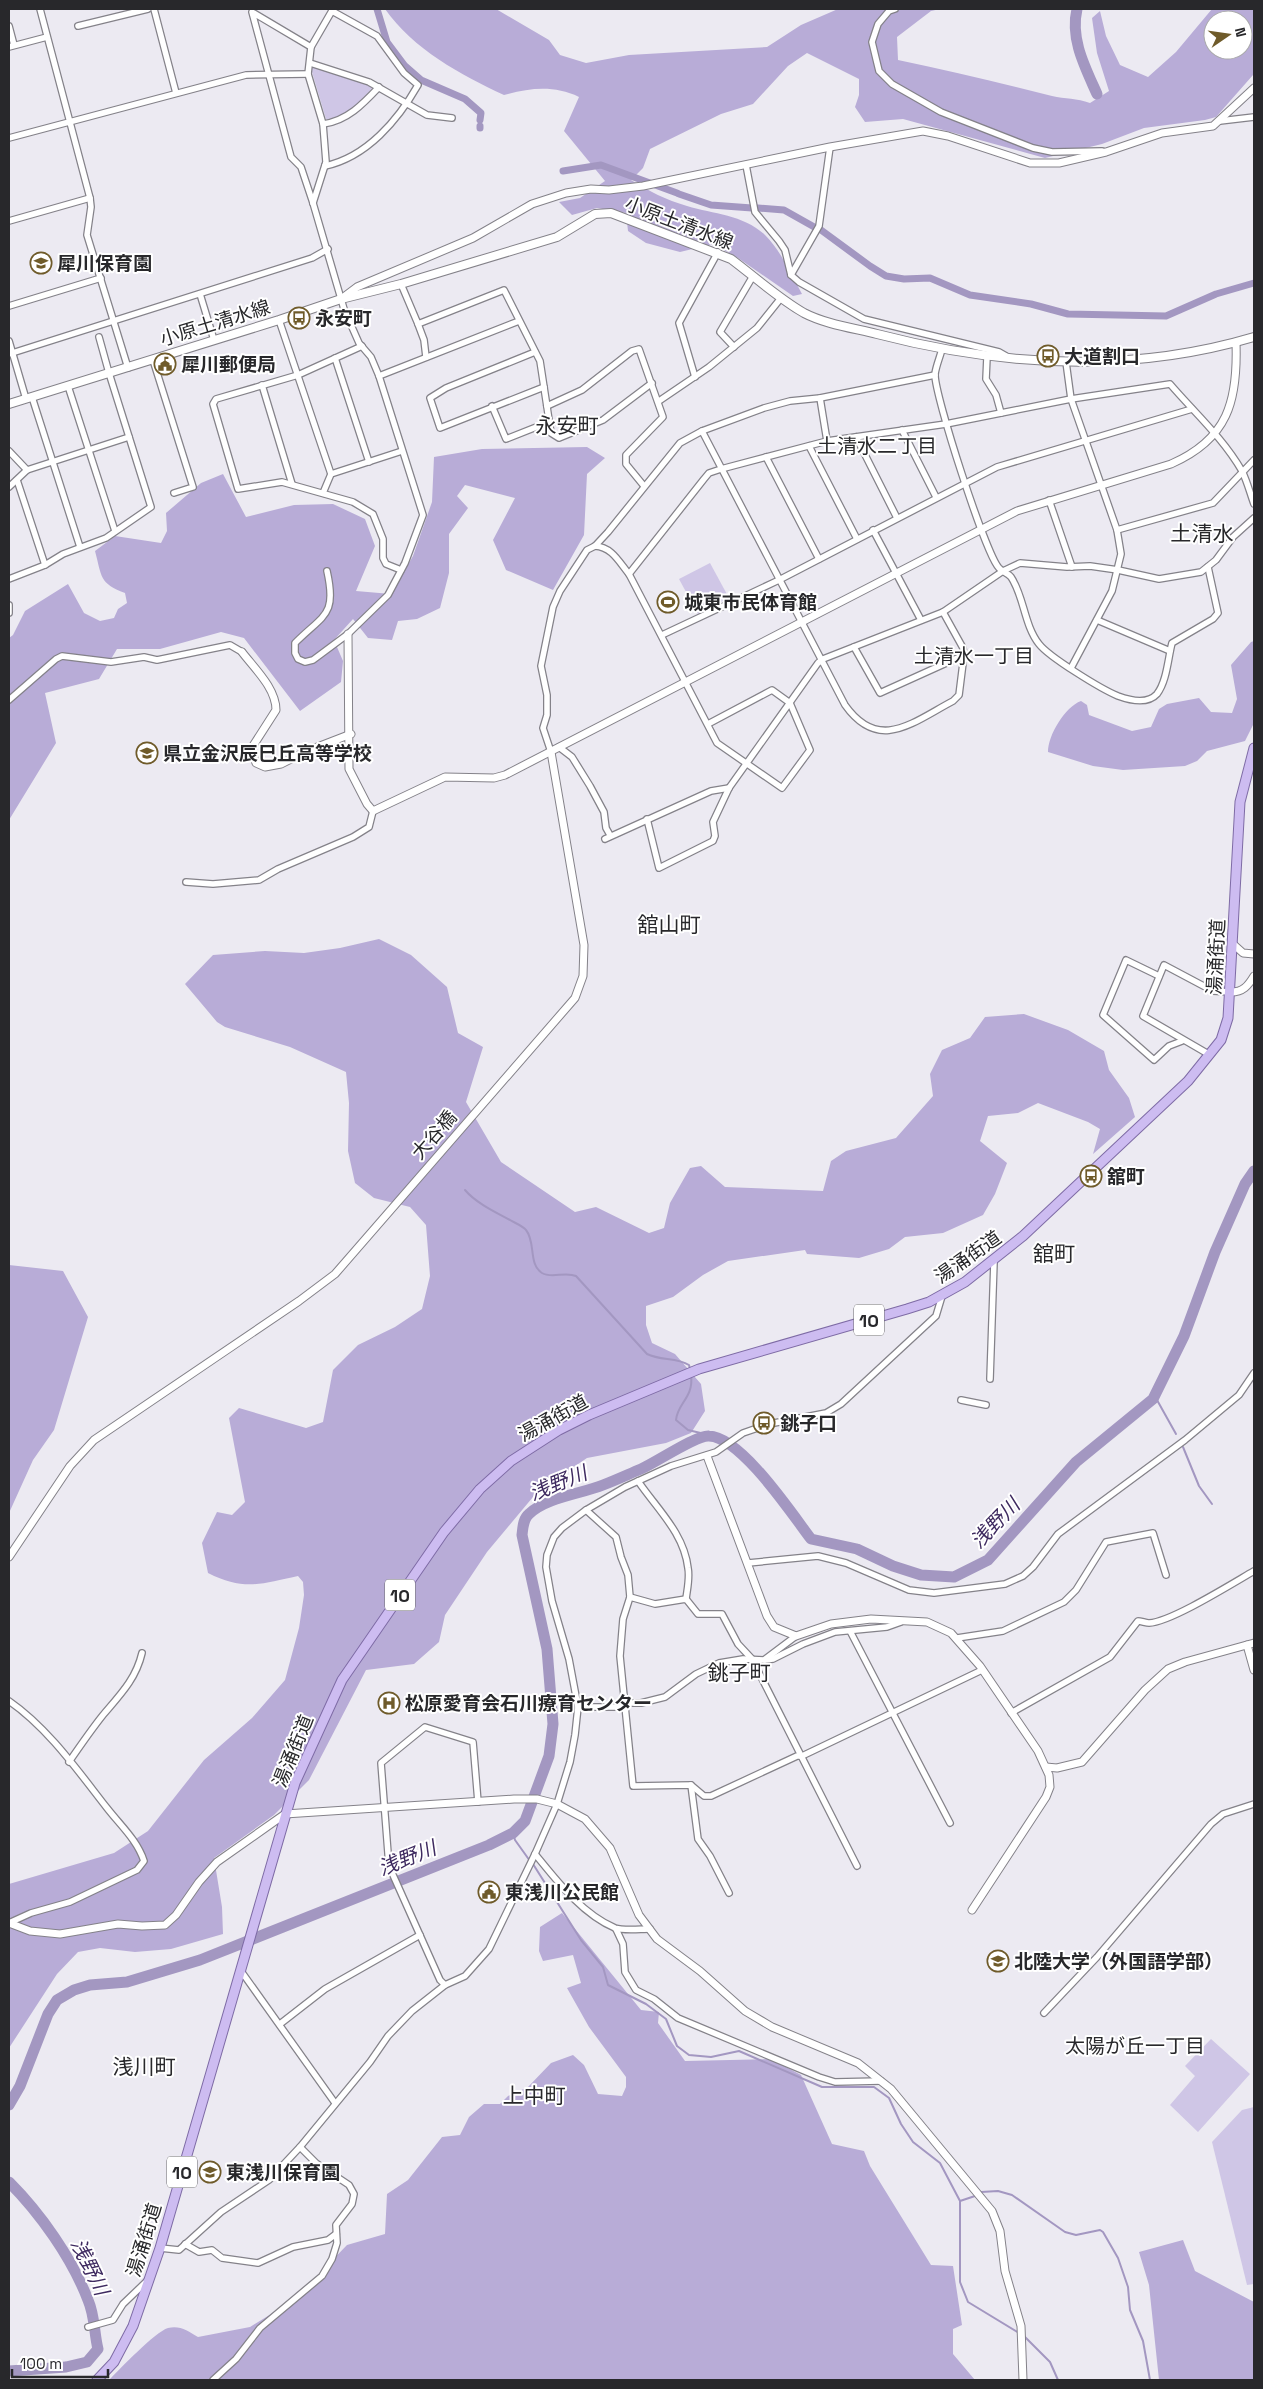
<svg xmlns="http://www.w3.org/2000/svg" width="1263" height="2389" viewBox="0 0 1263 2389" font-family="'Space Grotesk','Noto Sans JP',sans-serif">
<rect width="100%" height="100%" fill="#eceaf2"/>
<g fill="#cfc6e6">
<path d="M316,67L370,86L372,88C360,104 349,113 330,120L326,119L312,72V68Z"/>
<polygon points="710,563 729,598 698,614 679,579"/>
<polygon points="1211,2039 1250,2074 1198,2132 1170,2105 1195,2076 1185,2066"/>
<polygon points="1254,2107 1254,2284 1247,2285 1212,2142 1242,2110"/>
</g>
<g fill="#b8acd7" fill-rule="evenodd">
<path d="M385,9H496L549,40L560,55L586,63L629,55L767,47L801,25L838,9H940L931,11L897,37L898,60C950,71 1001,83 1052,96C1065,99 1077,98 1090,103L1109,91L1097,53L1092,18L1100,11L1106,36L1120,65L1148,77L1176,52L1212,9H1254L1253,75L1216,117L1205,120L1144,128L1102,144L1045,158L903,119L865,122L855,107L859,95V79L807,53L788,66L753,104L721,114L650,149L643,168L631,180C649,191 666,200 687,206C714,214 744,215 765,235C781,251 791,274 802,294L793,296L738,258L713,244L680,252L646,243L628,231L626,213L597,208L572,215L559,202L580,198L605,181L564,131L579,97C554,85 530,88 504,95C461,75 413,49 385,9ZM1213,20H1243V50H1213Z"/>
<path d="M587,447L605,458L587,474L584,535L553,590L506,570L493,540L515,498L465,485L457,496L468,508L449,534V573L440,608L417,619L398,621L392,640L368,638L353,619L334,640L343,661L341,682L300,711L244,638L221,632L160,649H117L99,679L45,693L56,743L9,820V638L13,635L25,611L68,584L84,613L100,621L114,618L118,609L127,603L125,593C99,583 102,577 95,551L115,536L161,543L167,531L166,513L201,483L223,474L246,517L294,505L333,504L365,519L375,546L356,591L391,594L413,556L432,502L434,457L482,449Z"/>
<path d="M1254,641V723L1245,741L1207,751L1197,761L1185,766L1123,770L1093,766L1048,752C1048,735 1065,707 1081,701L1087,705L1089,715L1132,731L1151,727L1159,709L1167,704L1199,698L1211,712L1232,713L1237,699L1231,665L1251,642Z"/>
<path d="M379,939L411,955L447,987L458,1033L483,1047L466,1102L501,1162L575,1212L596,1207L649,1233L664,1228L670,1203L690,1168L701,1166L725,1187L823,1191L831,1161L846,1151L896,1138L933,1096L930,1074L942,1050L970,1038L985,1017L1024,1014L1068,1030L1104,1051L1109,1070L1129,1098L1135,1117L1093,1154L1100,1129L1088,1122L1038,1103L1018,1113L988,1116L980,1141L1007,1163L995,1194L983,1215L943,1233L905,1237L889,1249L859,1258L807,1254L805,1250L728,1261L703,1275L673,1297L646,1306V1325L652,1343L675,1354L701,1384L705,1411L691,1433L666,1443L587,1458L538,1491L487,1552L445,1615L439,1642L414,1664L366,1670L309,1780L274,1815L214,1858L222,1907L223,1934L171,1949L135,1952L100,1948L78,1952L57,1974L9,2048V1884L114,1853L148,1831L204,1760L252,1718L285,1680L299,1628L304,1595L303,1582L298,1576C261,1584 244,1591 208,1573L202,1543L217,1512L232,1515L245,1502L229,1418L239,1408L306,1428L323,1422L333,1370L358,1345L395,1327L422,1309L430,1276L426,1225L410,1207L374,1198L355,1183L348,1151L349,1103L346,1072L290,1047L225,1027L217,1022L185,984L213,955L265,951L304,953L340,948Z"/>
<polygon points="9,1265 63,1271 88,1317 54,1430 33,1460 9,1513"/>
<path d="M562,1913L641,2010L659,2012L658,2023L685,2061L771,2059L801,2075L832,2144L864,2151L870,2166L931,2265L953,2266L962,2325L953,2329V2354L975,2380H109C120,2369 155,2332 168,2328C180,2325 188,2331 198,2337L250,2327L294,2300L347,2245L385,2234L387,2194L408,2180L442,2137L460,2135L469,2117L484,2104H500L508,2096L528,2087L551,2063L573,2055L584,2065L598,2094L622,2096L626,2087V2077L589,2027L567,1988L581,1983L573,1955L543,1961L539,1951L540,1927Z"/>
<polygon points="1183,2240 1195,2271 1254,2302 1254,2380 1159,2380 1149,2285 1139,2252"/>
</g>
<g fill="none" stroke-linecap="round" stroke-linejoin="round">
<g stroke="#a397c1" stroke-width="2">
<path d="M465,1190C476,1203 495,1212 510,1220C515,1223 523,1226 526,1230C536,1242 528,1264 542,1273C552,1279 565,1271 576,1276L647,1354C661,1361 676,1357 689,1365L690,1369"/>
<path d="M691,1376C694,1397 677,1404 676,1420L688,1430L709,1435"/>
<polyline points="1153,1399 1157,1400 1176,1434"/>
<polyline points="1183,1447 1199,1486 1212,1504"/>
<polyline points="513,1833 515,1840 530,1861"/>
<polyline points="533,1864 581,1940 603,1967 608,1985 646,2004 666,2019 677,2046 689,2055 711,2057 739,2051 822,2087 874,2087 889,2098 901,2124 913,2142 940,2163 960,2201 960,2282 968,2302 1019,2333"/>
<polyline points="981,2192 998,2191 1012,2195 1065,2232 1076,2235 1100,2230 1103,2232 1118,2258 1128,2287 1130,2310 1143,2341 1150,2380"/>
<polyline points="960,2201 975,2196"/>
<polyline points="1023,2335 1050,2362 1058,2380"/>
</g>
<g stroke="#a397c1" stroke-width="7">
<polyline points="377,9 387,42 405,66 421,80 465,99 481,113 480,120"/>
<polyline points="480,128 480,126"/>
<polyline points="563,171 601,165 677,193"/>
<polyline points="679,194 711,205 752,208"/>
<polyline points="758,208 784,210 816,228"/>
<polyline points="821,230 870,266 886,276 904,279 930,278 970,295 1031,304 1068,314 1166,316 1216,294 1254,283"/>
</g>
<g stroke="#a397c1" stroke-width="11">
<path d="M1077,9C1070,39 1085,67 1097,94"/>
<path d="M9,2105L20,2086L48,2014L57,2000L74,1990L90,1985L127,1982L200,1960L489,1845L513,1833L525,1821L549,1756L553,1724L547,1649L522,1535C523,1527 523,1519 529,1514C547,1497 581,1494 603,1485C616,1480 629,1474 641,1469C657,1462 696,1435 709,1436C741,1437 792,1514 811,1539L857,1549L893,1566L921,1575L954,1577L988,1560L1076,1462L1153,1399L1184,1336L1215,1252L1245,1184L1254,1171"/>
<path d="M9,2182C40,2213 72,2258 88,2300C95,2316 94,2333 98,2349L87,2362L66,2367L9,2371"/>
</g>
<g stroke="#848289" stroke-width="8">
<g id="minor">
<polyline points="40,9 90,198 91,207 87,235 128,368"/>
<polyline points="154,9 176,93"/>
<polyline points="895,9 889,11 878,24 872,42 879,71 892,84 941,112 1033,148 1052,152 1102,151"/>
<polyline points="9,26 14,45"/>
<polyline points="78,26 148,9"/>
<polyline points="9,47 47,37"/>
<path d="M311,47L252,12L291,157L301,167L313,203L344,309L359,343L371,357L379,376L423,515L405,563L388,595L348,634L313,660L305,662L298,659L295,653V643C324,614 337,616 327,571"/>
<polyline points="310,63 369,82 427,115 452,118"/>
<polyline points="1220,121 1254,117"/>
<path d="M323,124C347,121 363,104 379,87"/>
<polyline points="9,138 246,75 308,74"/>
<polyline points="746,165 755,212 779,241 785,250 791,275 799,282 864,319 999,352 1006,356"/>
<path d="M325,166C367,157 398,120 418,85L404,73L377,36L332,11"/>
<polyline points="313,203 326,162 323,124 308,74 311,47 333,9"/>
<polyline points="9,221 90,198"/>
<polyline points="791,275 819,226 830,147"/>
<polyline points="401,284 418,324 504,290 540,361 551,433 559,438 603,420 652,383"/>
<polyline points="200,294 214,340"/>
<polyline points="9,306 101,278"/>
<polyline points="279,320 331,474"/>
<polyline points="418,324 424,340 426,357"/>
<polyline points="99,337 109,373"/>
<polyline points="9,341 26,399"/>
<polyline points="362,346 298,375 216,399 213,404 238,489 282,482 353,502 373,514 383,539 383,558 386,564 401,570"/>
<polyline points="734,347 720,332 753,276"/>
<path d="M942,349C940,357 936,366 935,374C934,394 986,555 999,568C1002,572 1008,573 1011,577C1024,596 1024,625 1039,644C1049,657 1101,689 1118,696C1129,700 1147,705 1157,694C1167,681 1168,658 1172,643L1213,619L1218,613L1208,567"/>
<polyline points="535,352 446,388 430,398 440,428 544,387"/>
<polyline points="9,354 312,258 328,249"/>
<polyline points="987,357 986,379 996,395 1001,413"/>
<polyline points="335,358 369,462"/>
<polyline points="153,360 193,487 174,493"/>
<polyline points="1066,362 1071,399 1117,530 1121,554 1112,591 1071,668"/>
<polyline points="379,376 519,321"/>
<polyline points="695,377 679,323 718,252"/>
<polyline points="262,385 292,484"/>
<polyline points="68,386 115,531"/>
<polyline points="32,397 80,547"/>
<polyline points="820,398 827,441"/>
<polyline points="659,401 709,367 757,328 781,298"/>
<polyline points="492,406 506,439 549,422"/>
<polyline points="547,406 582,390 632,351 639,349 663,417 626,455 626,464 644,486"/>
<polyline points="902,430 936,497"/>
<path d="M702,431L845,705C879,753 913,722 953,701L959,695L964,655L963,648L943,612"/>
<polyline points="856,437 897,518"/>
<polyline points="809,446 857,539"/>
<polyline points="9,451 27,470"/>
<polyline points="766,457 819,559"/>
<polyline points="17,480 45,565 63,554 106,538 151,507 109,373"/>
<polyline points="9,487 27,470 129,437"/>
<polyline points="323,493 331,474 402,451"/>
<polyline points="1049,500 1072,567"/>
<polyline points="873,530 921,620"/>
<polyline points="1117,530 1213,503 1254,460"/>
<path d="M595,546C612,547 619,562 629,574L717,743L782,788L810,750L790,703L772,690L708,724"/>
<path d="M629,574L704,479L709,473L721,469L827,441L946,424L1071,399L1170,384C1194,412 1223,438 1242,471C1247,481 1250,493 1254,504"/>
<polyline points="9,579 45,565"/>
<polyline points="9,605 9,613"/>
<polyline points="1097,620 1170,651"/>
<polyline points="662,635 779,580 997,467 1192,409"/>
<polyline points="854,647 880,693 964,655"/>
<polyline points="9,700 56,659 62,656 111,662 144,657 157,660 230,645 242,652"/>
<polyline points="559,747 572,757 590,786 604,812 606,828 610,835"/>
<polyline points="551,752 543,728 547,715 547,695 541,666 553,607 560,591 587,550 595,546 608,532 680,443 702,431 764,408 790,401 820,398 935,375"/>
<polyline points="647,819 659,868 713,841 715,836 713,822 729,788 818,663 823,659 943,612 1003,571 1020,563 1067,567 1090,566 1118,570 1159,579 1201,572 1216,560 1233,537 1254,518"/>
<polyline points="605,839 711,791 729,788"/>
<polyline points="186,882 213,884 259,880 278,869 353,837 369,827 373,811"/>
<polyline points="1159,976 1126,960 1103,1015 1154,1060 1169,1046 1182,1041"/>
<polyline points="1210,1055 1143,1016 1164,965 1213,991 1231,992"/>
<polyline points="990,1379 994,1262"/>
<polyline points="961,1400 986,1405"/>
<path d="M638,1481C657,1509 684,1533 688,1568C690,1578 687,1590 686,1599"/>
<polyline points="586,1510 616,1537 621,1557 628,1575 630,1597 623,1619 620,1656 633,1786 691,1785 704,1796 711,1796 797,1756 802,1756 982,1670"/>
<polyline points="748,1563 818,1556 846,1563 909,1590 934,1593 1005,1584 1023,1576 1033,1567 1058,1534 1185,1440 1239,1395 1254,1373"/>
<polyline points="630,1597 655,1604 686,1599 698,1614 722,1614 738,1644 752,1659 857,1866"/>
<polyline points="850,1631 950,1823"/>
<polyline points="957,1638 1003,1631 1064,1602 1076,1590 1106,1542 1153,1533 1166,1575"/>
<polyline points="765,1660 773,1659 803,1644 835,1632 887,1627 901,1622"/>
<path d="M9,1701C48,1728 78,1771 107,1808C121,1826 137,1840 144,1861L137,1870L70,1902L31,1913L9,1923"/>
<polyline points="625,1703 641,1703 665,1697 696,1674 719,1663 743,1659 764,1660 796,1636"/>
<polyline points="578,1707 623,1707"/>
<path d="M1011,1713L1110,1657L1138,1621C1141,1621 1146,1623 1149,1623C1171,1622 1233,1583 1254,1571"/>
<path d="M69,1762C80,1746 91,1730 103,1715C120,1695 136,1679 142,1653"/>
<polyline points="691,1785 698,1839 710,1856 729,1893"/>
<path d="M535,1854C557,1881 582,1914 615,1928C624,1931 640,1929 650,1929"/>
<polyline points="616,1929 623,1944 625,1972 636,1990 654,1999 678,2018 819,2077 835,2082 881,2081"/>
<polyline points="241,1971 335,2103"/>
<polyline points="445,1985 440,1980 389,1866 381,1763 425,1727 473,1742 478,1802"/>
<polyline points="1044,2013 1097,1957 1211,1824 1223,1814 1254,1804"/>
<polyline points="280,2024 325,1989 420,1935"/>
<polyline points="185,2244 199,2252 212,2250 222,2258 258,2263 293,2247 328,2240 336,2234"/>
<polyline points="160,2248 179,2250 221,2212 269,2180 300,2147 370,2062 388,2036 412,2011 445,1985 465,1976 489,1949 535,1854 557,1804 570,1762 575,1735 578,1707 569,1659 552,1601 546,1567 547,1555 554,1537 562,1528 586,1510 625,1487 671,1466 716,1452 743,1433 769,1424 826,1413 841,1404 936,1316 942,1296"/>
<polyline points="88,2327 113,2320 123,2304 147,2281"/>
<polyline points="213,2380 236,2359 260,2328 322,2276 332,2259 337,2243 336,2225 352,2204 354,2194 349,2185 316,2163 300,2147"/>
</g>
</g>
<g stroke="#848289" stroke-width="9">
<g id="tertiary">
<polyline points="341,299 357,287 473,238 532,204 566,193 591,189 609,190 643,186 830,147 923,131 948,136 1030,163 1059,163 1106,152 1162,133 1213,126 1254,88"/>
<path d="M348,634L349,769L367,804L373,811L445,777L494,778L505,775L1017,511L1171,464C1228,439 1238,401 1236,343"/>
<path d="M242,652C254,668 276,688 276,710L251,749L256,763L265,767L281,764L307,751L351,734"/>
<polyline points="1233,944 1243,953 1254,954"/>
<path d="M1231,992C1243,992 1248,986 1254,976"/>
<polyline points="707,1456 767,1616 774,1627 796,1636 831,1624 871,1619 927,1622 951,1633 980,1666 1038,1751 1049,1775 1050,1787 1046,1797 972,1910"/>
<polyline points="9,1557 70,1466 94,1440 299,1301 335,1274 575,998 583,976 584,945 551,752"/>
<polyline points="1247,1645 1254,1670"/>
<polyline points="1046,1767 1057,1768 1082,1762 1145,1690 1168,1669 1185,1662 1254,1643"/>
<polyline points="9,1923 30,1931 60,1934 118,1924 142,1926 165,1925 176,1915 199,1882 217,1862 285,1814 514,1799 537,1799 557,1804 585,1819 610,1848 639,1915 657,1939 700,1971 745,2011 772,2027 858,2063 891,2089 992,2211 1000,2231 1005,2271 1021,2326 1023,2380"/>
</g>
</g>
<g stroke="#848289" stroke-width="10">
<path id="secondary" d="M9,404L279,320L341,299L401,284L557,237L595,214L611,213L731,259C755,277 778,298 804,313C825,324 853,328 877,334C1000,366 1130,374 1254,337"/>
</g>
<g stroke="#7e6ba5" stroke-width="11">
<polyline id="primary" points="97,2380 114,2362 133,2326 160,2248 295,1783 342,1680 444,1532 480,1489 511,1461 559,1430 589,1415 699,1369 907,1309 929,1302 965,1282 1023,1236 1188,1081 1221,1040 1228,1018 1240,802 1254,748"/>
</g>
<use href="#minor" stroke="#fff" stroke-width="5.5"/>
<use href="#tertiary" stroke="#fff" stroke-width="7"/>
<use href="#secondary" stroke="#fff" stroke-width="8"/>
<use href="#primary" stroke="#cdbcf1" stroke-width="9"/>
</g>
<defs>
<g id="school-ring" transform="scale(1.125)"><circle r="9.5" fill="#fff" stroke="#6f5b2a" stroke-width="1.5"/><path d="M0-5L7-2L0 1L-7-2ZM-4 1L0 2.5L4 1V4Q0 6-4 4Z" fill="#6f5b2a"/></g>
<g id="bus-ring" transform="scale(1.125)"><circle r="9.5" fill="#fff" stroke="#6f5b2a" stroke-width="1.5"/><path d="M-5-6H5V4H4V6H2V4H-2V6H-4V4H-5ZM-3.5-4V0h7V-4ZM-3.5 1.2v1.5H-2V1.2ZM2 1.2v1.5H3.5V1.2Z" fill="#6f5b2a"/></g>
<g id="civic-ring" transform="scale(1.125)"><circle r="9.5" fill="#fff" stroke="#6f5b2a" stroke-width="1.5"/><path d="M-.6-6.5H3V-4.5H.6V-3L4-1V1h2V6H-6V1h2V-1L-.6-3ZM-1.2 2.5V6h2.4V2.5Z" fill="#6f5b2a"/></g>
<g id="stadium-ring" transform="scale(1.125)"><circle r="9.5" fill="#fff" stroke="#6f5b2a" stroke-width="1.5"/><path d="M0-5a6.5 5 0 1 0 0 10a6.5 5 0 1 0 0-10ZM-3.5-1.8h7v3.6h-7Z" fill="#6f5b2a"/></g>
<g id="hospital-ring" transform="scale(1.125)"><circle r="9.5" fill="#fff" stroke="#6f5b2a" stroke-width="1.5"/><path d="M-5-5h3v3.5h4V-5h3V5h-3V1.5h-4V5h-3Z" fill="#6f5b2a"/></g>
<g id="university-ring" transform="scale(1.125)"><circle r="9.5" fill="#fff" stroke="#6f5b2a" stroke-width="1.5"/><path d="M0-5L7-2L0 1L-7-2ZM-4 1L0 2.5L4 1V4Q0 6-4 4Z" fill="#6f5b2a"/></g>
</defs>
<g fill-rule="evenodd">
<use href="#school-ring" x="41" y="263"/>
<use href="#bus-ring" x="299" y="318"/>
<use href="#bus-ring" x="1048" y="356"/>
<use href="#civic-ring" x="165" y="364"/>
<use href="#stadium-ring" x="668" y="602"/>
<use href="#school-ring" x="147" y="753"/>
<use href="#bus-ring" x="1091" y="1176"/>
<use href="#bus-ring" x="764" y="1423"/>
<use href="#hospital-ring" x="389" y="1703"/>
<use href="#civic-ring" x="489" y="1892"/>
<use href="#university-ring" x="998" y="1961"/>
<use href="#school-ring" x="210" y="2172"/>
</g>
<g text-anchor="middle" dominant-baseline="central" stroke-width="4" stroke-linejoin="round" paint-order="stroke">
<g fill="#fff" stroke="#68686b" stroke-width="1">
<rect x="854" y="1304.5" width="30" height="31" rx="4"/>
<rect x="385" y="1579.5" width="30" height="31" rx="4"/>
<rect x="167" y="2156.5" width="30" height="31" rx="4"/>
</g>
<g font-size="18" font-weight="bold" fill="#28282b">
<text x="869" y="1320">10</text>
<text x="400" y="1595">10</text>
<text x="182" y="2172">10</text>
</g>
<g font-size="19" fill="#28282b" stroke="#fff">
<text transform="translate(679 223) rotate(21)">小原土清水線</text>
<text transform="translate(215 323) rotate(-17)">小原土清水線</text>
<text transform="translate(1216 957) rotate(-87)">湯涌街道</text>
<text transform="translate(434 1135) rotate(-49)">大谷橋</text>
<text transform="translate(968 1257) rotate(-35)">湯涌街道</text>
<text transform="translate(553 1418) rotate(-29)">湯涌街道</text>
<text transform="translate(293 1751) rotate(-68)">湯涌街道</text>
<text transform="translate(144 2240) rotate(-73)">湯涌街道</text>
</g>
<g font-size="19" font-weight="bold" fill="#28282b" stroke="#fff" text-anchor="start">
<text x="57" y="263">犀川保育園</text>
<text x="315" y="318">永安町</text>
<text x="1064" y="356">大道割口</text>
<text x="181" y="364">犀川郵便局</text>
<text x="684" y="602">城東市民体育館</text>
<text x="163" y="753">県立金沢辰巳丘高等学校</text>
<text x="1107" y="1176">舘町</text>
<text x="780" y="1423">銚子口</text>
<text x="405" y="1703">松原愛育会石川療育センター</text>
<text x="505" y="1892">東浅川公民館</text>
<text x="1014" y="1961">北陸大学（外国語学部）</text>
<text x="226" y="2172">東浅川保育園</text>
</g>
<g font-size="20" fill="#28282b" stroke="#fff">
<text x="877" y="446">土清水二丁目</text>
<text x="974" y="656">土清水一丁目</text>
<text x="1135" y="2046">太陽が丘一丁目</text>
</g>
<g font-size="20" font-style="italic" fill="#3e2a60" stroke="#fff">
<text transform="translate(558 1483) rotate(-22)">浅野川</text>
<text transform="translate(995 1523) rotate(-46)">浅野川</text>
<text transform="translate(407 1858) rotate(-22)">浅野川</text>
<text transform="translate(90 2267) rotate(64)">浅野川</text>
</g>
<g font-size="21" fill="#28282b" stroke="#fff">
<text x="567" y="425">永安町</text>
<text x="1202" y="533">土清水</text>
<text x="669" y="924">舘山町</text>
<text x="1054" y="1253">舘町</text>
<text x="739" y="1672">銚子町</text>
<text x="144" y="2066">浅川町</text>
<text x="534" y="2095">上中町</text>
</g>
</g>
<rect width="1263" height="2389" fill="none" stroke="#28282b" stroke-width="20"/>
<g transform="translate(1228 35) rotate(77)"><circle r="24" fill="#ffffff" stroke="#a9a9aa"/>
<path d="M0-4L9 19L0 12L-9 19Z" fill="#6f5b2a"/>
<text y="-8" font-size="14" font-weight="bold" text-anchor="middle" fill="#28282b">N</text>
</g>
<path d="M12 2369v8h96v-8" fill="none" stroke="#28282b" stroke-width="2.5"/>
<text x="20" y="2369" font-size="15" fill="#28282b" stroke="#ffffff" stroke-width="4" paint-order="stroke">100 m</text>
</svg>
